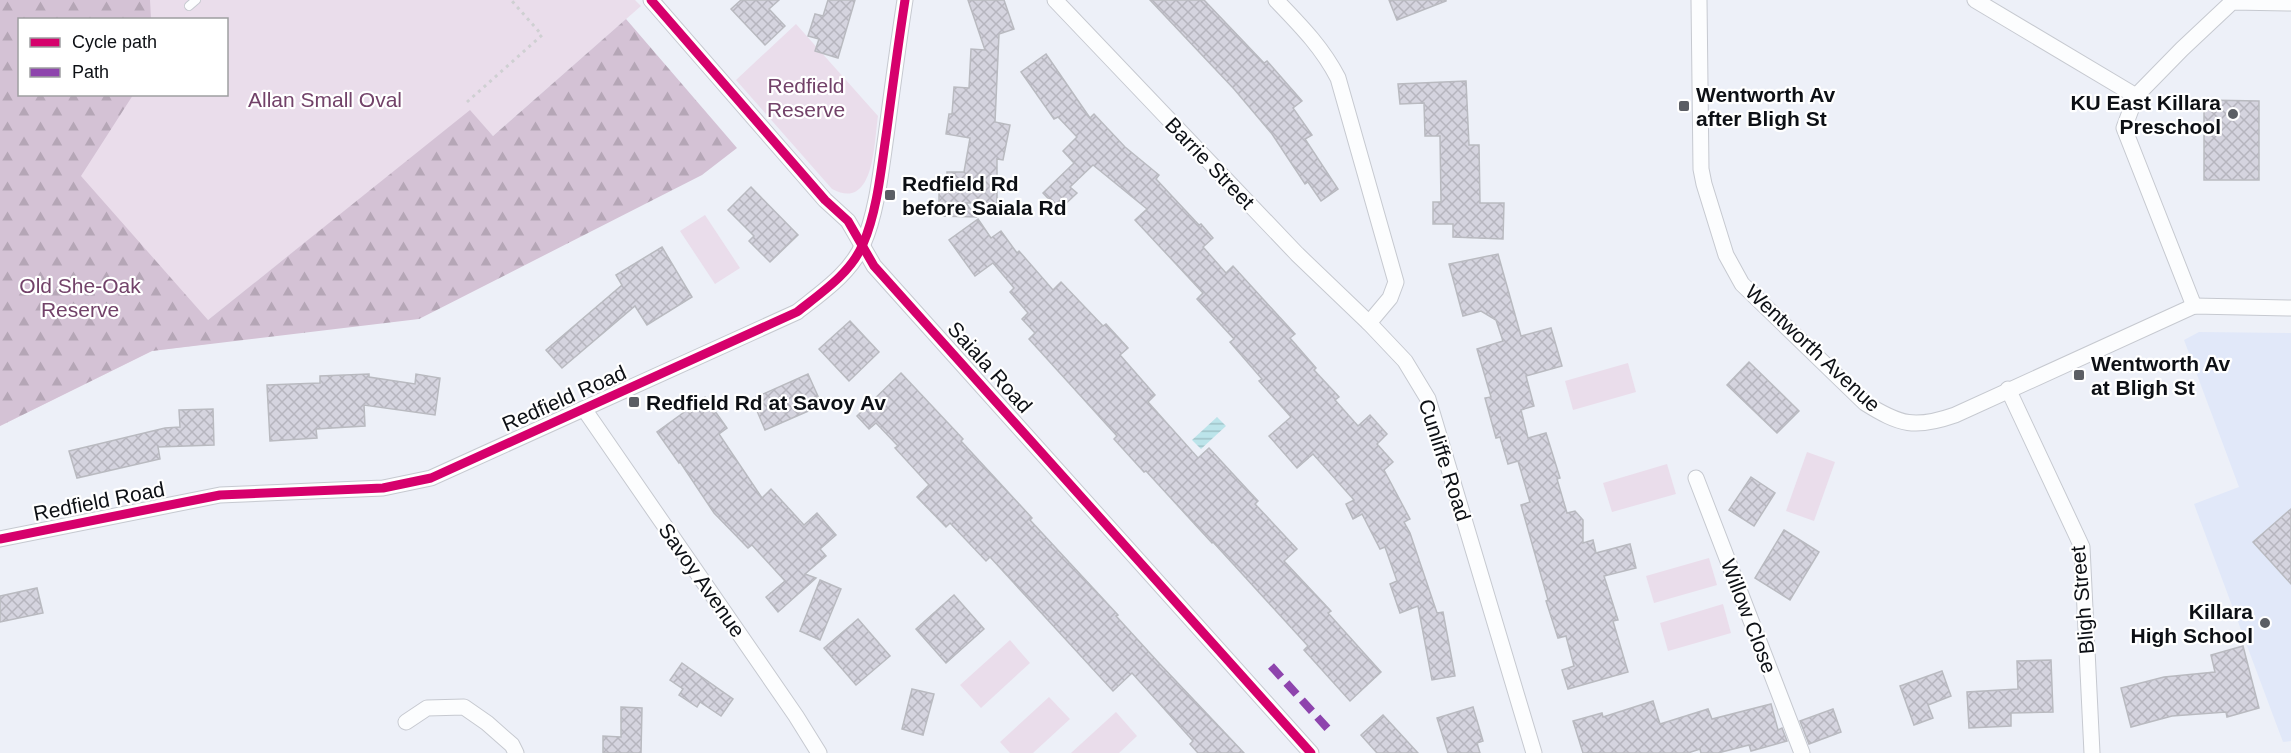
<svg xmlns="http://www.w3.org/2000/svg" width="2291" height="753" viewBox="0 0 2291 753" font-family="Helvetica,sans-serif">
<defs>
<pattern id="forest-firs" width="22" height="20" patternUnits="userSpaceOnUse" patternTransform="scale(1.5)"><rect width="22" height="20" fill="#d4c2d5"/><path d="M5 1l3.5 6h-7zM16 11l3.5 6h-7z" fill="#b5a6b6"/></pattern>
<pattern id="water-rules" width="6" height="5" patternUnits="userSpaceOnUse" patternTransform="scale(1.5)"><rect width="6" height="5" fill="#bce4ea"/><path d="M0 2.5h6" fill="none" stroke="#a0c3c8"/></pattern>
<pattern id="building-cross-hatch" width="8" height="8" patternUnits="userSpaceOnUse" patternTransform="scale(1.5)"><rect width="8" height="8" fill="#d5d4df"/><path d="M0 0l8 8M0 8l8-8" fill="none" stroke="#b6b5be"/></pattern>
</defs>
<rect width="100%" height="100%" fill="#edf0f8"/>
<polygon fill="#e1e8f9" points="2199,332 2291,333 2291,741 2283,742 2194,504 2239,487 2184,340"/>
<g fill="#eaddeb" fill-rule="evenodd">
<path d="M0,0H635L641,6L493,136L470,111L208,320L207,344L152,351L0,426ZM20,20H226V94H20Z"/>
<path d="M796,24L878,116C874,142 875,212 832,189L736,80Z"/>
<polygon points="705,215 740,268 715,284 680,231"/>
<polygon points="1628,363 1636,392 1573,410 1565,381"/>
<polygon points="1807,452 1835,462 1814,521 1786,511"/>
<polygon points="1667,464 1676,494 1612,512 1603,483"/>
<polygon points="1709,558 1717,585 1654,603 1646,576"/>
<polygon points="1723,604 1731,633 1668,651 1660,623"/>
<polygon points="1010,640 1030,663 981,708 960,685"/>
<polygon points="1049,697 1070,719 1033,753 1010,753 1000,742"/>
<polygon points="1116,712 1137,736 1119,753 1071,753"/>
</g>
<polygon fill="url(#forest-firs)" points="0,0 150,0 151,19 20,20 20,94 133,95 81,176 208,320 470,110 493,136 626,19 737,148 702,175 419,319 152,351 0,426"/>
<polygon fill="url(#water-rules)" points="1217,417 1226,426 1201,449 1192,440"/>
<g fill="url(#building-cross-hatch)" stroke="#b9bac0" stroke-width="1.5">
<polygon points="741,0 779,0 769,9 785,26 765,45 731,9"/>
<polygon points="828,0 855,0 838,58 815,51 819,39 808,36 815,14 823,16"/>
<polygon points="968,0 1004,0 1014,29 999,34 995,122 1010,125 1003,160 997,159 997,203 966,203 976,217 939,216 939,184 947,184 947,172 964,172 970,138 946,134 949,114 952,114 954,87 969,88 971,49 985,50"/>
<polygon points="1150,0 1204,0 1264,63 1267,61 1302,101 1293,108 1312,135 1305,139 1338,189 1321,201 1308,182 1305,184 1272,134 1234,89"/>
<polygon points="1389,0 1446,0 1446,1 1397,20"/>
<polygon points="1046,54 1090,118 1094,114 1125,147 1159,175 1156,179 1199,225 1201,224 1213,238 1203,247 1226,273 1233,266 1295,334 1290,338 1316,368 1314,370 1339,397 1335,400 1358,426 1370,415 1387,434 1377,444 1393,462 1384,470 1410,519 1404,522 1410,533 1437,613 1443,612 1455,676 1432,680 1418,606 1400,613 1390,584 1397,581 1385,547 1380,549 1362,514 1353,519 1346,504 1354,500 1313,454 1297,468 1269,436 1291,417 1259,381 1262,379 1230,342 1234,339 1197,299 1203,293 1135,220 1147,209 1093,165 1070,187 1077,193 1059,210 1043,193 1074,163 1063,151 1077,137 1058,117 1054,119 1021,72"/>
<polygon points="1466,81 1469,145 1479,145 1480,203 1504,203 1503,239 1453,237 1453,224 1433,224 1433,202 1441,202 1440,136 1425,136 1424,103 1400,104 1398,84"/>
<polygon points="2204,100 2259,101 2259,180 2204,180"/>
<polygon points="751,187 798,235 770,262 749,241 754,236 728,210"/>
<polygon points="978,219 991,238 1001,231 1017,253 1019,251 1053,290 1061,282 1103,326 1106,324 1128,348 1120,355 1155,395 1148,402 1198,458 1209,448 1258,501 1255,504 1297,549 1284,561 1331,611 1328,613 1381,672 1350,701 1304,650 1308,646 1213,542 1212,543 1146,471 1144,472 1114,439 1117,436 1029,339 1035,333 1022,319 1028,313 1010,292 1014,288 993,263 975,276 949,240"/>
<polygon points="662,247 692,297 647,325 635,306 562,368 546,350 622,285 616,275"/>
<polygon points="1498,254 1521,336 1551,328 1562,366 1526,376 1534,406 1521,410 1528,438 1546,433 1560,478 1557,479 1567,513 1575,511 1583,520 1583,543 1593,540 1596,553 1630,544 1636,568 1604,576 1618,620 1613,621 1628,672 1568,689 1562,670 1574,666 1566,636 1558,638 1546,601 1548,600 1521,505 1530,502 1518,461 1508,464 1500,437 1496,438 1485,398 1491,397 1477,349 1503,341 1496,320 1481,311 1463,316 1449,264"/>
<polygon points="850,321 879,352 849,381 819,349"/>
<polygon points="1749,362 1799,411 1777,433 1727,385"/>
<polygon points="901,373 963,439 961,441 1032,518 1030,520 1118,615 1116,616 1158,662 1244,753 1198,753 1190,744 1193,741 1132,673 1113,691 990,557 986,561 950,523 946,527 917,497 929,485 895,448 898,446 876,423 869,429 857,416"/>
<polygon points="369,374 369,377 415,384 416,374 440,378 435,415 364,405 365,426 316,429 317,438 270,441 267,385 320,383 320,376"/>
<polygon points="808,374 822,405 765,430 752,399"/>
<polygon points="705,397 727,428 719,434 762,498 771,489 804,525 817,513 836,535 820,549 826,556 805,574 816,578 778,612 766,597 785,581 752,545 748,548 714,513 680,462 679,463 657,432"/>
<polygon points="213,409 214,445 158,447 160,459 77,478 69,451 165,428 180,427 179,410"/>
<polygon points="1751,477 1775,493 1754,526 1729,510"/>
<polygon points="2291,509 2291,584 2253,542"/>
<polygon points="1784,530 1819,552 1790,600 1755,578"/>
<polygon points="820,580 841,589 820,640 800,631"/>
<polygon points="37,588 43,613 0,622 0,596"/>
<polygon points="954,595 984,629 946,663 916,629"/>
<polygon points="858,619 890,656 856,685 824,648"/>
<polygon points="2243,646 2259,708 2227,717 2226,712 2172,716 2131,727 2121,688 2164,677 2215,672 2211,655"/>
<polygon points="2051,660 2053,712 2011,713 2011,726 1969,728 1967,692 2018,689 2017,661"/>
<polygon points="682,663 733,699 721,716 700,702 697,707 679,695 683,689 670,680"/>
<polygon points="1942,671 1951,696 1928,705 1933,718 1914,725 1900,686"/>
<polygon points="912,689 934,694 923,735 902,729"/>
<polygon points="1653,701 1660,724 1708,709 1712,719 1771,704 1778,730 1782,728 1787,741 1751,751 1749,745 1718,753 1701,753 1700,749 1688,753 1583,753 1573,721 1602,713 1603,717"/>
<polygon points="621,707 642,708 641,753 603,753 603,736 621,737"/>
<polygon points="1473,707 1483,741 1477,743 1480,753 1448,753 1437,718"/>
<polygon points="1833,709 1841,732 1809,744 1800,721"/>
<polygon points="1383,715 1418,753 1377,753 1361,735"/>
</g>
<g fill="none" stroke-linecap="round" stroke-linejoin="round">
<g stroke="#c6c9d0" stroke-width="10">
<polyline id="service" points="189,6 196,0"/>
</g>
<g stroke="#c6c9d0" stroke-width="17">
<g id="minor">
<polyline points="651,0 825,200 848,221 874,266 1311,753"/>
<polyline points="1055,0 1297,254 1369,323 1405,361 1428,399 1534,753"/>
<path d="M1276,0C1300,25 1322,47 1338,78L1396,282L1390,298L1369,323"/>
<path d="M1699,0L1701,169L1704,184L1726,255L1742,284L1865,403C1900,425 1915,429 1955,415L2194,306L2291,308"/>
<polyline points="1975,0 2136,96"/>
<polyline points="2194,306 2124,128 2136,96 2182,49 2232,2 2291,3"/>
<polyline points="2008,389 2082,547 2092,753"/>
<polyline points="584,409 796,716 819,753"/>
<polyline points="1696,478 1802,753"/>
<path d="M0,539L220,495L383,488L431,478L797,312C821,293 851,273 863,244C877,212 881,170 886,136C892,91 898,45 905,0"/>
<polyline points="406,722 427,708 464,707 487,723 512,745 516,753"/>
</g>
</g>
<polyline stroke="#cfd0d2" stroke-width="3" stroke-dasharray="3 4.5" stroke-linecap="butt" points="467,102 542,35 511,0"/>
<use href="#service" stroke="#fcfdfe" stroke-width="8"/>
<use href="#minor" stroke="#fcfdfe" stroke-width="15"/>
<polyline stroke="#8e44ad" stroke-width="8" stroke-dasharray="15 8" stroke-linecap="butt" points="1271,666 1329,730"/>
<g stroke="#fff" stroke-width="13">
<g id="cycleway">
<polyline points="651,0 825,200 848,221 874,266 1311,753"/>
<path d="M0,539L220,495L383,488L431,478L797,312C821,293 851,273 863,244C877,212 881,170 886,136C892,91 898,45 905,0"/>
</g>
</g>
<use href="#cycleway" stroke="#d6006c" stroke-width="9"/>
</g>
<g fill="#5b5e64" stroke="#fff" stroke-width="2">
<rect x="1678" y="100" width="12" height="12" rx="3"/>
<circle cx="2233" cy="114" r="6"/>
<rect x="884" y="189" width="12" height="12" rx="3"/>
<rect x="2073" y="369" width="12" height="12" rx="3"/>
<rect x="628" y="396" width="12" height="12" rx="3"/>
<circle cx="2265" cy="623" r="6"/>
</g>
<g text-anchor="middle" dominant-baseline="central" stroke-width="4.5" stroke-linejoin="round" paint-order="stroke">
<g font-size="21" fill="#724269" stroke="#fff">
<text x="806" y="85">Redfield<tspan x="806" dy="24">Reserve</tspan></text>
<text x="325" y="99">Allan Small Oval</text>
<text x="80" y="285">Old She-Oak<tspan x="80" dy="24">Reserve</tspan></text>
</g>
<g font-size="21" font-weight="bold" fill="#0d1015" stroke="#fff" text-anchor="start">
<text x="1696" y="94">Wentworth Av<tspan x="1696" dy="24">after Bligh St</tspan></text>
<text x="2221" y="102" text-anchor="end">KU East Killara<tspan x="2221" dy="24">Preschool</tspan></text>
<text x="902" y="183">Redfield Rd<tspan x="902" dy="24">before Saiala Rd</tspan></text>
<text x="2091" y="363">Wentworth Av<tspan x="2091" dy="24">at Bligh St</tspan></text>
<text x="646" y="402">Redfield Rd at Savoy Av</text>
<text x="2253" y="611" text-anchor="end">Killara<tspan x="2253" dy="24">High School</tspan></text>
</g>
<g font-size="21" fill="#0d1015" stroke="#fff">
<text transform="translate(1210 163) rotate(46)">Barrie Street</text>
<text transform="translate(1813 348) rotate(43)">Wentworth Avenue</text>
<text transform="translate(990 367) rotate(48)">Saiala Road</text>
<text transform="translate(564 398) rotate(-24)">Redfield Road</text>
<text transform="translate(1445 460) rotate(72)">Cunliffe Road</text>
<text transform="translate(99 501) rotate(-11)">Redfield Road</text>
<text transform="translate(702 580) rotate(55)">Savoy Avenue</text>
<text transform="translate(2082 600) rotate(-95)">Bligh Street</text>
<text transform="translate(1749 616) rotate(69)">Willow Close</text>
</g>
</g>
<rect x="18" y="18" width="210" height="78" fill="#ffffff" stroke="#9e9fa1" stroke-width="1.5"/>
<rect x="30" y="38" width="30" height="9" fill="#d6006c" stroke="#9e9fa1" stroke-width="1.5"/>
<text x="72" y="48" font-size="18" fill="#0d1015">Cycle path</text>
<rect x="30" y="68" width="30" height="9" fill="#8e44ad" stroke="#9e9fa1" stroke-width="1.5"/>
<text x="72" y="78" font-size="18" fill="#0d1015">Path</text>
</svg>
